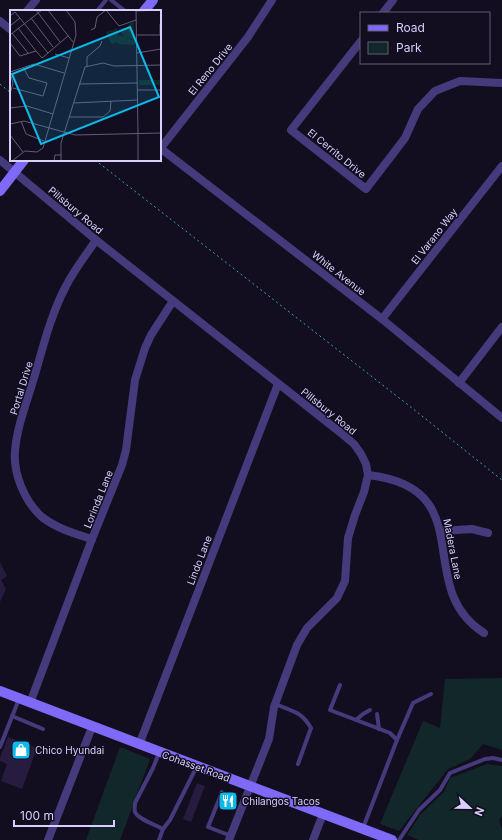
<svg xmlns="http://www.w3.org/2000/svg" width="502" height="840" viewBox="0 0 502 840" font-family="Inter,sans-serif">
<rect width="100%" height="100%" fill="#130e1f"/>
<g fill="#112729">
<polygon points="502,678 502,750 483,744 470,759 448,769 399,831 380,824 423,721 440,728 445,679"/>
<polygon points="120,747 150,759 120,840 86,840"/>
<polygon points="487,764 502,766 502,816 499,820 502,830 502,840 419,840 407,835 420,815 444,792 450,778"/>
</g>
<g fill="#271b3f">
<polygon points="0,562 7,576 1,580 6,589 0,602"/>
<polygon points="8,737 37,748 22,789 1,781 7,764 0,761 0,758"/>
<polygon points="197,783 205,786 191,822 183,819"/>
</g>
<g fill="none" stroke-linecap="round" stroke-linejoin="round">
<g stroke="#34a4ab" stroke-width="1" stroke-dasharray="2 3" stroke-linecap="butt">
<polyline points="0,84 11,93"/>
<polyline points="95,160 412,408 502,480"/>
</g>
<g stroke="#453b7c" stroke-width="4">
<polyline points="111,0 125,11"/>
<polyline points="97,11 106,0"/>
<polyline points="340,685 330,710 390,733 397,740 363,828"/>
<path d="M275,704C292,711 301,711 311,728L298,764"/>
<polyline points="377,714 379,729"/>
<polyline points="12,716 43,729"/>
<polyline points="356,720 363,714 370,710"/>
<polyline points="397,740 413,703 431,694"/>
<polyline points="0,747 19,699"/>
<path d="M159,753L153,768L135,803C135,806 134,809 135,812C138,819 156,825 163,829"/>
<polyline points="222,792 208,827 231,836"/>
<polyline points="159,840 163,829 170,820 197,766"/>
<polyline points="399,840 419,810 440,790 450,773 485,759 493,758 502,760"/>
</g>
<g stroke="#453b7c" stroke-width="8">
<polyline points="27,11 36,0"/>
<polyline points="383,13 393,0"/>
<polyline points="0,21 11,30"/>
<polyline points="361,41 291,130 366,189 405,138 418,109 435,91 460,81 502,83"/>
<polyline points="160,148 382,319 502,418"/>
<polyline points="160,149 248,37 272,0"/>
<polyline points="0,160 96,240 341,433 354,444 361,454 366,464 368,475 364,492 355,515 348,538 345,581 337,598 307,628 297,645 274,707 269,739 229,840"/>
<polyline points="382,319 502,166"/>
<polyline points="459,383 502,327"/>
<path d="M368,475C483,488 411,587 484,633"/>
<polyline points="441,531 472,529 488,533"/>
<path d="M92,539C75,534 56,528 42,517C25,502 13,474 15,451C17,426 27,402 34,378C43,347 51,314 66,286C74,270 86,255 96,240"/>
<polyline points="30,703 92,539 122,465 126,450 135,380 145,348 151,335 173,301"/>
<polyline points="139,745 278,384"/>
<polyline points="48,840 92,727"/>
<polyline points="313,840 323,814"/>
</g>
<g stroke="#7f6af7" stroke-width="10">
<polyline points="144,11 153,0"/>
<polyline points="0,191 24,160"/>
<polyline points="0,691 392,840"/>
</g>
</g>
<defs>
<g id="shop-square" transform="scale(1)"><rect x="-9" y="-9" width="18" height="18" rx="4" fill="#0cb9eb" stroke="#130e1f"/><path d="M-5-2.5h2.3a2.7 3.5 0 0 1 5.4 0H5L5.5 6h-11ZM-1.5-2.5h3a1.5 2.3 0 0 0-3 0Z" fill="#fff"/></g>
<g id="restaurant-square" transform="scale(1)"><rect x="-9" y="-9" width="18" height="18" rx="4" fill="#0cb9eb" stroke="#130e1f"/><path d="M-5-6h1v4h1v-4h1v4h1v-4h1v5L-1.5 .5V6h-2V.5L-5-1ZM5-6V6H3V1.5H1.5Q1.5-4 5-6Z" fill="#fff"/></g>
</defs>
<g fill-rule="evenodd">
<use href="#shop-square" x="21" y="750"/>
<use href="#restaurant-square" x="228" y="801"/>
</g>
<g text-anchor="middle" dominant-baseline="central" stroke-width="3" stroke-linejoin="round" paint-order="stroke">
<g font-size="10" fill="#d9cefd" stroke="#130e1f">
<text transform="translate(210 69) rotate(-51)">El Reno Drive</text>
<text transform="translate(337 153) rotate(39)">El Cerrito Drive</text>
<text transform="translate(76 210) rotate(40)">Pillsbury Road</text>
<text transform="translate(434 236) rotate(-52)">El Varano Way</text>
<text transform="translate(339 273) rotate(38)">White Avenue</text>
<text transform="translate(21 388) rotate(-73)">Portal Drive</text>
<text transform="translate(329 411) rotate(39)">Pillsbury Road</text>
<text transform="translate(98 499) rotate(-68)">Lorinda Lane</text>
<text transform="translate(453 549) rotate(79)">Madera Lane</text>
<text transform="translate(199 560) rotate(-69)">Lindo Lane</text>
<text transform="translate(196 766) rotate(20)">Cohasset Road</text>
</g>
<g font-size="10" fill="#d9cefd" stroke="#130e1f" text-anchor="start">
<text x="35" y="750">Chico Hyundai</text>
<text x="242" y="801">Chilangos Tacos</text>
</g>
</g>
<g transform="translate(10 10)">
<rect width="151" height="151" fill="#130e1f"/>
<path d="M124,12L125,30L114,27L109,18H117L120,13ZM107,18L108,25L125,31V35L108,34V32L101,34L96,22ZM129,70H151V75H129Z" fill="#112729"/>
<path fill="none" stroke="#625b78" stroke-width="1" d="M26,0L50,32M38,0L63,32M96,0L109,16L126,10M126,0L128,123M126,1L151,0M0,6L5,2L38,43M21,8L43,37M0,16L10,8M8,18L26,41M81,20L85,18L87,7L96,0M2,23L18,43M0,25L32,0M126,25H150V14M0,33L10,46L26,41L32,48L58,26M127,43L151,39M45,44L59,48M77,56V47L90,36L92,31M0,62L24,54L54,63M0,62L3,73L0,84M69,74L127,73M3,78L33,86L37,73L19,68L13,57M128,80H151M63,93L128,90M0,98L17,96L43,104M59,107H93L100,101L101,91M11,111L16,124L34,131M0,114L14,111L65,125L151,123M128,123V151M0,125L13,142M2,151L15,141L27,142L33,138L66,25L65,12L56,0M44,151L45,145H51M51,151V133L75,57L93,53L104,56L151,55"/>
<path fill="#0cb9eb" fill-opacity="0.15" stroke="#0cb9eb" stroke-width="2" d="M120,17L149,87L31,134L2,64Z"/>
<rect width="151" height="151" fill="none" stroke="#d9cefd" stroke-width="2"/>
</g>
<rect x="360" y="12" width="130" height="52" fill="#130e1f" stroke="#625b78"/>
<rect x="368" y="25" width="20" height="6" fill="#7f6af7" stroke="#625b78"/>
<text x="396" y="32" font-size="12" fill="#d9cefd">Road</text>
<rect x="368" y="42" width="20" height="12" fill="#112729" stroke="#625b78"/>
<text x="396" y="52" font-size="12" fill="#d9cefd">Park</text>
<g transform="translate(470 808) rotate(112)" stroke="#130e1f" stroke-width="3" paint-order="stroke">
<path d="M0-3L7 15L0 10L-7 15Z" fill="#d9cefd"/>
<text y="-6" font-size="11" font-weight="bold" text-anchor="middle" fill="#d9cefd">N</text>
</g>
<path d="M14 820v6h100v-6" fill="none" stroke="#d9cefd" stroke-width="2"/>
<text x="20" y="820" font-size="12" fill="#d9cefd" stroke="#130e1f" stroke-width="3" paint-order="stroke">100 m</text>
</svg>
